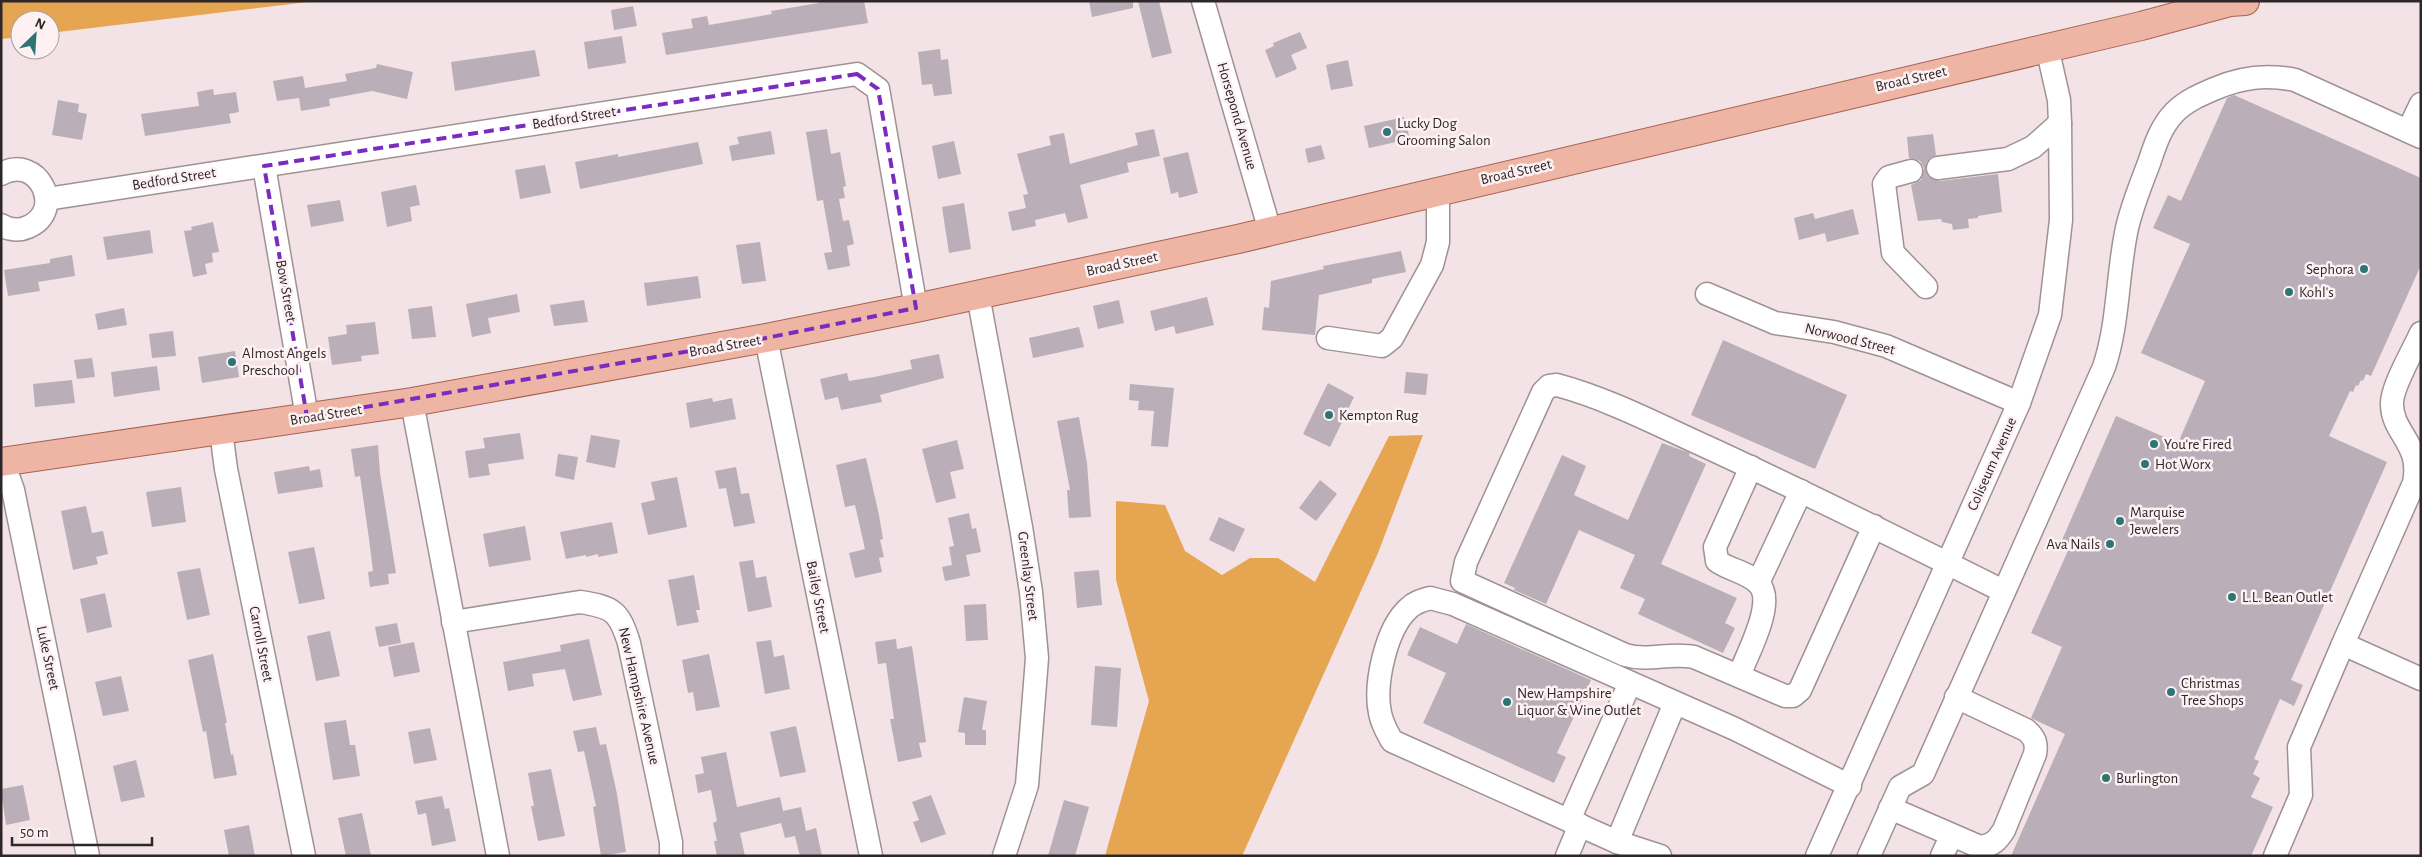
<svg xmlns="http://www.w3.org/2000/svg" width="2422" height="857" viewBox="0 0 2422 857" font-family="'Alegreya Sans',sans-serif">
<rect width="100%" height="100%" fill="#f3e3e6"/>
<g fill="#e5a551">
<polygon points="1,1 316,1 50,33 50,20 20,20 20,37 1,39"/>
<polygon points="1423,435 1378,553 1242,856 1105,856 1149,701 1116,580 1116,501 1165,505 1185,551 1222,575 1250,558 1278,558 1315,582 1389,436"/>
</g>
<g fill="#baaeb8">
<polygon points="818,1 864,1 868,23 666,55 662,33 693,28 691,19 707,16 709,25 772,14 771,11 819,3"/>
<polygon points="1089,1 1133,1 1133,8 1092,17"/>
<polygon points="1138,1 1159,1 1172,53 1152,58"/>
<polygon points="633,6 637,26 614,30 611,10"/>
<polygon points="1300,32 1307,48 1291,55 1297,69 1276,78 1265,50 1274,46 1273,43"/>
<polygon points="622,36 626,63 588,69 584,42"/>
<polygon points="940,49 941,60 948,59 952,94 934,96 932,84 922,85 918,52"/>
<polygon points="535,50 540,76 455,91 451,62"/>
<polygon points="1348,60 1353,86 1331,90 1326,65"/>
<polygon points="377,64 413,72 407,99 372,91 329,99 330,106 301,111 299,98 277,101 273,81 303,76 305,88 347,81 345,74 376,68"/>
<polygon points="213,89 214,95 236,92 239,112 229,114 231,123 145,136 141,114 199,106 197,92"/>
<polygon points="2234,95 2421,178 2421,265 2371,376 2366,374 2363,381 2361,380 2358,386 2356,385 2353,392 2350,391 2329,436 2387,462 2291,680 2303,685 2294,706 2280,699 2254,759 2259,761 2253,774 2260,778 2251,797 2273,807 2251,856 2011,856 2065,734 2031,718 2062,647 2031,633 2071,544 2062,540 2116,416 2178,443 2205,381 2141,353 2190,244 2153,228 2168,195 2181,201 2227,98"/>
<polygon points="58,100 79,104 78,112 87,114 82,140 52,135"/>
<polygon points="1404,117 1410,139 1369,148 1364,126"/>
<polygon points="827,129 831,154 840,152 846,186 843,187 845,198 839,199 843,221 849,220 854,244 847,246 850,266 828,270 824,253 832,252 823,200 817,201 806,132"/>
<polygon points="1154,129 1160,156 1127,163 1129,172 1080,185 1088,218 1068,223 1065,213 1035,220 1036,226 1012,231 1008,212 1026,208 1023,195 1028,194 1017,154 1051,145 1049,136 1064,133 1070,164 1138,145 1135,133"/>
<polygon points="771,131 775,154 732,161 729,146 739,144 737,137"/>
<polygon points="1933,134 1936,155 1930,158 1926,163 1928,176 1940,181 1998,174 2002,212 1978,216 1978,218 1968,219 1969,228 1953,230 1952,224 1942,222 1941,219 1918,221 1911,185 1921,180 1924,168 1920,161 1909,158 1907,137"/>
<polygon points="954,141 961,174 938,179 932,146"/>
<polygon points="698,142 703,164 580,189 575,162 618,154 618,157"/>
<polygon points="1321,145 1325,159 1308,163 1305,149"/>
<polygon points="1188,152 1198,193 1179,198 1178,192 1171,194 1163,158"/>
<polygon points="545,165 551,193 520,199 515,170"/>
<polygon points="416,185 420,205 410,207 412,221 387,227 381,192"/>
<polygon points="340,200 344,221 311,227 307,205"/>
<polygon points="964,203 971,249 949,253 942,207"/>
<polygon points="1853,209 1859,234 1827,242 1825,233 1799,240 1794,218 1813,213 1815,219"/>
<polygon points="213,222 219,252 212,253 213,262 205,264 207,274 193,277 184,231 192,230 191,227"/>
<polygon points="150,230 153,253 107,260 103,237"/>
<polygon points="760,242 766,281 742,284 736,245"/>
<polygon points="1401,251 1406,272 1372,279 1372,283 1319,295 1315,335 1262,330 1264,307 1269,308 1271,281 1324,269 1323,266"/>
<polygon points="72,255 75,276 38,282 40,291 8,296 4,270 50,263 50,259"/>
<polygon points="698,276 701,298 647,306 644,283"/>
<polygon points="517,294 520,312 488,318 491,333 472,337 466,304"/>
<polygon points="1207,297 1214,325 1176,334 1174,326 1155,331 1150,311"/>
<polygon points="584,300 588,322 554,326 550,305"/>
<polygon points="1119,300 1124,323 1098,329 1093,306"/>
<polygon points="432,306 436,337 412,339 408,309"/>
<polygon points="124,308 127,325 98,330 95,314"/>
<polygon points="375,322 379,354 361,356 362,361 332,365 328,337 347,334 346,325"/>
<polygon points="1079,327 1084,347 1033,358 1029,338"/>
<polygon points="173,331 176,356 152,358 149,334"/>
<polygon points="1723,340 1847,395 1815,469 1691,415"/>
<polygon points="235,351 239,377 202,383 198,357"/>
<polygon points="939,354 944,378 880,395 882,402 841,410 838,397 825,400 820,379 847,373 849,381 874,377 912,369 910,360"/>
<polygon points="92,358 95,377 77,379 74,360"/>
<polygon points="157,366 160,390 114,397 111,372"/>
<polygon points="1406,372 1428,374 1426,395 1404,393"/>
<polygon points="72,380 75,403 35,407 33,384"/>
<polygon points="1328,383 1354,397 1330,447 1303,434"/>
<polygon points="1130,384 1174,388 1168,447 1151,446 1154,411 1138,410 1139,401 1129,400"/>
<polygon points="712,398 713,402 732,398 736,419 690,428 686,403"/>
<polygon points="1079,417 1087,463 1091,517 1069,518 1067,490 1070,490 1057,421"/>
<polygon points="520,433 524,459 488,464 490,475 469,478 465,451 485,448 483,438"/>
<polygon points="591,435 620,440 615,468 586,462"/>
<polygon points="957,440 964,469 950,472 956,498 936,503 922,449"/>
<polygon points="1662,443 1690,453 1689,456 1706,464 1661,564 1737,598 1725,623 1735,628 1723,653 1638,614 1645,599 1620,588 1635,555 1579,530 1546,604 1514,590 1515,588 1504,583 1562,455 1586,466 1574,495 1628,520"/>
<polygon points="378,445 380,473 396,573 388,574 389,584 370,587 368,572 373,571 369,539 360,476 355,477 351,449"/>
<polygon points="558,454 578,457 574,480 555,476"/>
<polygon points="866,458 879,515 883,539 880,540 884,557 879,558 882,572 855,578 849,553 865,549 855,505 845,507 836,465"/>
<polygon points="309,466 310,471 320,469 323,487 278,494 274,472"/>
<polygon points="736,467 741,494 749,493 755,523 734,527 726,488 719,489 715,471"/>
<polygon points="677,477 687,527 648,535 641,503 655,500 651,482"/>
<polygon points="1320,480 1337,494 1316,521 1299,508"/>
<polygon points="181,487 186,522 152,527 146,492"/>
<polygon points="86,506 92,533 103,531 108,554 96,557 98,564 73,570 61,511"/>
<polygon points="969,513 972,529 976,528 981,552 966,555 970,576 945,581 942,567 952,565 949,547 954,546 948,518"/>
<polygon points="1219,517 1245,529 1234,552 1209,540"/>
<polygon points="612,522 618,553 598,557 598,554 586,557 586,555 566,559 560,532"/>
<polygon points="525,526 531,560 489,567 483,534"/>
<polygon points="314,547 325,599 299,604 288,552"/>
<polygon points="753,560 756,578 766,576 772,607 748,612 739,562"/>
<polygon points="200,568 210,615 187,620 177,572"/>
<polygon points="1099,570 1102,605 1077,608 1074,572"/>
<polygon points="694,575 700,610 696,610 699,622 677,626 668,580"/>
<polygon points="105,593 112,627 87,633 80,599"/>
<polygon points="986,604 988,640 966,641 964,605"/>
<polygon points="397,623 401,643 379,647 375,627"/>
<polygon points="1466,624 1591,680 1557,753 1566,757 1554,783 1423,723 1446,673 1407,655 1420,627 1457,644"/>
<polygon points="330,631 340,676 316,681 307,636"/>
<polygon points="589,639 602,695 573,701 565,669 532,674 534,686 508,691 503,662 561,651 560,645"/>
<polygon points="896,639 897,649 912,646 926,742 919,743 922,757 898,762 890,719 894,719 886,663 878,664 875,642"/>
<polygon points="771,640 774,657 784,655 790,689 765,694 756,642"/>
<polygon points="414,642 420,672 394,677 388,647"/>
<polygon points="213,654 227,723 225,723 231,755 233,754 237,775 214,779 206,731 203,732 188,660"/>
<polygon points="709,654 720,707 696,711 693,692 688,693 682,660"/>
<polygon points="1095,666 1121,668 1117,727 1091,725"/>
<polygon points="121,676 129,711 103,716 95,682"/>
<polygon points="964,697 987,701 982,730 986,730 986,745 965,745 965,733 958,732"/>
<polygon points="346,720 350,745 355,745 360,776 333,780 324,723"/>
<polygon points="796,726 806,772 780,777 770,732"/>
<polygon points="596,727 600,745 606,744 617,794 626,852 601,856 593,807 596,806 584,751 578,752 573,731"/>
<polygon points="430,728 437,760 414,764 408,732"/>
<polygon points="726,752 737,807 780,797 783,811 801,807 806,831 816,828 822,856 800,856 795,836 785,838 781,823 740,833 745,856 717,856 714,841 717,841 713,823 717,821 711,790 698,793 695,775 704,773 701,757"/>
<polygon points="136,760 145,797 121,802 113,766"/>
<polygon points="551,769 565,836 538,841 531,806 534,806 528,773"/>
<polygon points="23,785 30,820 6,825 1,789"/>
<polygon points="931,795 946,834 921,843 913,822 919,820 912,802"/>
<polygon points="442,796 445,809 449,808 456,841 432,846 426,813 418,815 415,801"/>
<polygon points="1064,800 1089,807 1075,856 1048,856"/>
<polygon points="362,813 371,856 346,856 338,818"/>
<polygon points="249,825 255,856 229,856 224,830"/>
</g>
<g fill="none" stroke-linecap="round" stroke-linejoin="round">
<g stroke="#a09194" stroke-width="25">
<g id="minor">
<polyline points="1203,1 1270,231"/>
<polyline points="2408,131 2421,104"/>
<polyline points="264,166 307,417"/>
<polyline points="1938,168 2008,159 2033,147 2060,123"/>
<polyline points="1911,171 1889,177 1884,184 1893,253 1926,287"/>
<path d="M1,174C37,153 67,210 28,227C19,231 9,230 1,225"/>
<polyline points="47,199 857,74 878,89 916,308"/>
<polyline points="1707,294 1775,323 1834,332 1886,346 2019,403"/>
<polyline points="978,295 1021,527 1031,592 1037,658 1027,785 1004,856"/>
<polyline points="766,338 871,856"/>
<polyline points="1328,338 1382,346 1392,338 1432,265 1438,242 1438,191"/>
<polyline points="412,402 498,856"/>
<polyline points="221,431 226,469 304,856"/>
<polyline points="3,462 13,490 88,856"/>
<path d="M1874,526L1800,690L1793,696H1785L1694,657C1670,652 1649,662 1625,655L1462,581L1466,562L1543,392L1549,386L1557,385C1609,399 1658,425 1707,447C1807,493 1905,542 2003,591"/>
<polyline points="1758,583 1801,491"/>
<path d="M453,622L580,602C613,607 619,611 629,643L671,842V856"/>
<path d="M2343,644L2414,483C2422,443 2392,434 2392,404C2391,388 2414,349 2421,333"/>
<path d="M1739,676C1747,654 1776,603 1759,584C1748,572 1729,570 1717,561L1715,547L1751,467"/>
<path d="M1890,808L1980,847C1993,845 1997,841 2004,830L2035,754C2037,743 2035,738 2026,730L1956,697"/>
<polyline points="1569,820 1630,683"/>
<polyline points="1617,842 1675,703"/>
<polyline points="1567,856 1580,825"/>
<path d="M1660,856L1617,842L1392,741C1387,732 1382,724 1380,713C1374,684 1386,628 1409,608C1415,602 1423,600 1430,598L1453,604L1735,729L1850,786"/>
<polyline points="1817,856 2019,403 2050,315 2061,220 2060,123 2059,100 2047,47"/>
<path d="M1869,856L1900,787L1923,774L2104,367C2119,322 2117,274 2127,228C2132,206 2141,184 2149,163C2155,145 2161,126 2175,112C2186,101 2200,95 2214,89C2241,77 2266,74 2295,80L2421,137"/>
<polyline points="1942,856 1951,836"/>
<polyline points="2275,856 2301,795 2299,747 2343,644 2421,679"/>
</g>
</g>
<g stroke="#a56351" stroke-width="30">
<polyline id="major" points="1,462 412,402 766,338 916,308 1238,239 2141,26 2230,2 2245,1"/>
</g>
<use href="#minor" stroke="#fff" stroke-width="22"/>
<use href="#major" stroke="#efb5a4" stroke-width="28"/>
</g>
<path fill="none" stroke="#7b2cbf" stroke-width="4" stroke-dasharray="10 6" stroke-linejoin="round" d="M857,74L878,89L916,308L766,338L307,417L264,166Z"/>
<g fill="#2b7575" stroke="#fef1f3" stroke-width="2">
<circle cx="1387" cy="132" r="5"/>
<circle cx="2364" cy="269" r="5"/>
<circle cx="2289" cy="292" r="5"/>
<circle cx="232" cy="362" r="5"/>
<circle cx="1329" cy="415" r="5"/>
<circle cx="2154" cy="444" r="5"/>
<circle cx="2145" cy="464" r="5"/>
<circle cx="2120" cy="521" r="5"/>
<circle cx="2110" cy="544" r="5"/>
<circle cx="2232" cy="597" r="5"/>
<circle cx="2171" cy="692" r="5"/>
<circle cx="1507" cy="702" r="5"/>
<circle cx="2106" cy="778" r="5"/>
</g>
<g text-anchor="middle" dominant-baseline="central" stroke-width="5" stroke-linejoin="round" paint-order="stroke">
<g font-size="15" fill="#2d2729" stroke="#fef1f3">
<text transform="translate(1911 79) rotate(-13)">Broad Street</text>
<text transform="translate(1237 116) rotate(74)">Horsepond Avenue</text>
<text transform="translate(574 118) rotate(-9)">Bedford Street</text>
<text transform="translate(1516 172) rotate(-13)">Broad Street</text>
<text transform="translate(174 179) rotate(-9)">Bedford Street</text>
<text transform="translate(1122 264) rotate(-12)">Broad Street</text>
<text transform="translate(286 291) rotate(80)">Bow Street</text>
<text transform="translate(1850 339) rotate(14)">Norwood Street</text>
<text transform="translate(725 346) rotate(-10)">Broad Street</text>
<text transform="translate(326 415) rotate(-9)">Broad Street</text>
<text transform="translate(1992 464) rotate(-66)">Coliseum Avenue</text>
<text transform="translate(1028 576) rotate(83)">Greenlay Street</text>
<text transform="translate(818 597) rotate(79)">Bailey Street</text>
<text transform="translate(261 644) rotate(79)">Carroll Street</text>
<text transform="translate(48 658) rotate(78)">Luke Street</text>
<text transform="translate(639 696) rotate(77)">New Hampshire Avenue</text>
</g>
<g font-size="15" fill="#2d2729" stroke="#fef1f3" text-anchor="start">
<text x="1397" y="123">Lucky Dog<tspan x="1397" dy="17">Grooming Salon</tspan></text>
<text x="2354" y="269" text-anchor="end">Sephora</text>
<text x="2299" y="292">Kohl's</text>
<text x="242" y="353">Almost Angels<tspan x="242" dy="17">Preschool</tspan></text>
<text x="1339" y="415">Kempton Rug</text>
<text x="2164" y="444">You're Fired</text>
<text x="2155" y="464">Hot Worx</text>
<text x="2130" y="512">Marquise<tspan x="2130" dy="17">Jewelers</tspan></text>
<text x="2100" y="544" text-anchor="end">Ava Nails</text>
<text x="2242" y="597">L.L. Bean Outlet</text>
<text x="2181" y="683">Christmas<tspan x="2181" dy="17">Tree Shops</tspan></text>
<text x="1517" y="693">New Hampshire<tspan x="1517" dy="17">Liquor &amp; Wine Outlet</tspan></text>
<text x="2116" y="778">Burlington</text>
</g>
</g>
<rect width="2422" height="857" fill="none" stroke="#2d2729" stroke-width="5"/>
<g transform="translate(35 35) rotate(25)"><circle r="24" fill="#fef1f3" stroke="#aaa0a2"/>
<path d="M0-4L9 19L0 12L-9 19Z" fill="#2b7575"/>
<text y="-8" font-size="14" font-weight="bold" text-anchor="middle" fill="#2d2729">N</text>
</g>
<path d="M12 837v8h140v-8" fill="none" stroke="#2d2729" stroke-width="2.5"/>
<text x="20" y="837" font-size="15" fill="#2d2729" stroke="#fef1f3" stroke-width="4" paint-order="stroke">50 m</text>
</svg>
